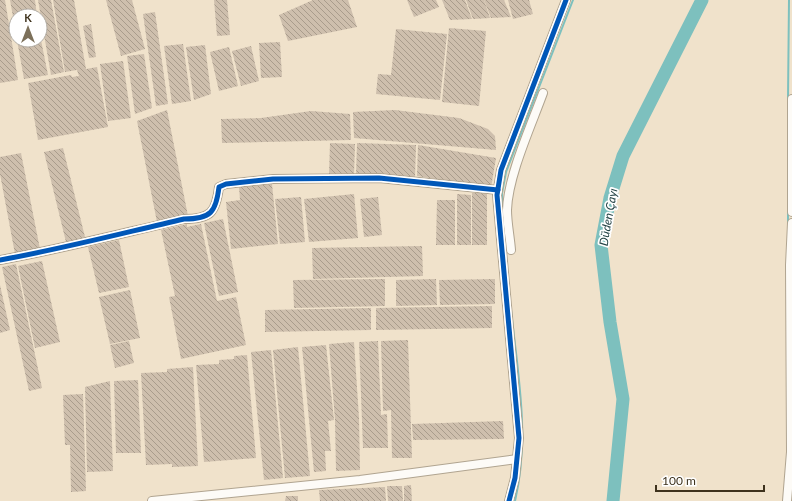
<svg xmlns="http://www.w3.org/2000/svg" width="792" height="501" viewBox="0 0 792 501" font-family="Lato,sans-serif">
<defs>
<pattern id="building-back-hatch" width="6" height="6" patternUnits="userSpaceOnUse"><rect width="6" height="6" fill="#cebfad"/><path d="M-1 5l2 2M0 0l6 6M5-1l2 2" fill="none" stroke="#a99c8c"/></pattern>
</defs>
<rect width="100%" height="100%" fill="#f0e2cb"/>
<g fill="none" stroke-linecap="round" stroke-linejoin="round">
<g stroke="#7dc0be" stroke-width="2">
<polyline points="788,99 789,0"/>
<polyline points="788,211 788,223"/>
<polyline points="503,214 502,193 506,172 573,0"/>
<path d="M511,310C518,375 530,437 515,501"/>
</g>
<polyline stroke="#7dc0be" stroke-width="13" points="613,501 623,399 610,322 601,245 610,198 623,156 702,0"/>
</g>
<g fill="url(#building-back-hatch)">
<polygon points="0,0 5,0 18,80 0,83"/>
<polygon points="10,0 35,0 37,16 16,16 15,28"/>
<polygon points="38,0 51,0 64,72 51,75"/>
<polygon points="53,0 74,0 86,69 97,67 108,127 38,140 28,83 71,75 72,77 79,76 77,70 65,72"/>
<polygon points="106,0 132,0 145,49 121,56"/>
<polygon points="214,0 227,0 230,35 217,36"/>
<polygon points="313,0 348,0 357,27 288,41 279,15"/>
<polygon points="407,0 436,0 439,7 414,17"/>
<polygon points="442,0 465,0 472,19 450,20"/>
<polygon points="466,0 484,0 490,18 473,19"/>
<polygon points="484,0 504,0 511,17 491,18"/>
<polygon points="508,0 529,0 533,14 513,19"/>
<polygon points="155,12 168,104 156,106 143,14"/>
<polygon points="91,24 96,57 89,58 83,26"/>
<polygon points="449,28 486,31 479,106 442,102"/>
<polygon points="396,29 447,34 440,100 376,94 378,74 391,75"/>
<polygon points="40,35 48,75 24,79 17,40 40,40"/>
<polygon points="280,42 282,77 261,78 259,43"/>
<polygon points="183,44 191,101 172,104 164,46"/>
<polygon points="205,45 211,94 194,100 186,47"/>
<polygon points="251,46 259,81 241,86 232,51"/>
<polygon points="229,47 238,86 219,91 210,52"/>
<polygon points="144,54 152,108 135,114 127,56"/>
<polygon points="123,61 131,118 108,121 100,64"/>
<polygon points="167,110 188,216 157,222 137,121"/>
<polygon points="395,110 459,118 488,129 495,136 496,150 354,138 353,112"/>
<polygon points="311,111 350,114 351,140 222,143 221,119 261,118"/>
<polygon points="330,143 355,144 354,175 329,174"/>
<polygon points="357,143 416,145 415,177 356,175"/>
<polygon points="418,145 496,158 491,188 417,176"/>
<polygon points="63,148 85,237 66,242 44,152"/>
<polygon points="21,153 40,249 15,254 0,174 0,157"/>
<polygon points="272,184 278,244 231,249 226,202 240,200 239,187"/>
<rect x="472" y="193" width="15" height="52"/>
<polygon points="354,194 358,238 309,242 304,199"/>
<polygon points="457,194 471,195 471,245 457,245"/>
<polygon points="301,197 305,242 280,244 275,199"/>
<polygon points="378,197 382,235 364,237 360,199"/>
<polygon points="437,200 455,200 455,245 436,245"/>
<polygon points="223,219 238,292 219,296 204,223"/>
<polygon points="187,224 187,227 201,224 217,301 236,297 246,345 181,359 169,297 175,296 161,230"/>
<polygon points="119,240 129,287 99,293 88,247"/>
<polygon points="422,246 423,276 313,279 312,248"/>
<polygon points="42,261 60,342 35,348 18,266"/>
<polygon points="16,264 42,388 29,391 2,267"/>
<polygon points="385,279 385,306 294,308 293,280"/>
<polygon points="436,279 437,305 396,306 396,280"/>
<polygon points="495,279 495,304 440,305 439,280"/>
<polygon points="0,285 10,330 0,333"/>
<polygon points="130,290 140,338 110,344 99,297"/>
<polygon points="492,306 492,328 376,330 376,308"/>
<polygon points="371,308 371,330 265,332 265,310"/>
<polygon points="408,340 412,458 392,458 391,410 383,411 381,341"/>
<polygon points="129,341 134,363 115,368 110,345"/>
<polygon points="378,341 381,415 387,414 388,448 363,448 359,342"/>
<polygon points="354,342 359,418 360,470 336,471 335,420 329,344"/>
<polygon points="326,345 334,420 328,421 331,451 325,451 326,471 314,472 302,347"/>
<polygon points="298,347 310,476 285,478 273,350"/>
<polygon points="271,350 283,478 264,480 251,352"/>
<polygon points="247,355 256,458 204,462 196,365 219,364 219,360 234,359 234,356"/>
<polygon points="193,367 198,466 172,467 172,464 146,465 141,373 167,372 167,369"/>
<polygon points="138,380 141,453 116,453 114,381"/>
<polygon points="110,381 113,471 87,472 85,387"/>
<polygon points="83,394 86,491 71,492 70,445 65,445 63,395"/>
<polygon points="503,421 504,439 413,440 412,424"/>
<polygon points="411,485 412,501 404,501 404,486"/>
<polygon points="387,486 402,486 403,501 388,501"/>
<polygon points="385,487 386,501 320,501 319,490"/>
<polygon points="286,496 298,496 298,501 285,501"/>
</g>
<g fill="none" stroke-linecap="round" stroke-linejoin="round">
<g stroke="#b0a490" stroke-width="10">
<g id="minor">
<polyline points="792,99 792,212"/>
<path d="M511,250C510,237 507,223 507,210C508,176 531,126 543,93"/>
<path d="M0,260C62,249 123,233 184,219C211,219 216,212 219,187L226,184L273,179L379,178L498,190"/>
<polyline points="152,501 360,480 517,459"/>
<polyline points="509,501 515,478 519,438 497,195 501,170 566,0"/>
<polyline points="787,501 791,452 790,265 792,223"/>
</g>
</g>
<use href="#minor" stroke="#fdfbf7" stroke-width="8"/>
<g stroke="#fff" stroke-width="8">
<g id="cycleway">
<path d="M0,260C62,249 123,233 184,219C211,219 216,212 219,187L226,184L273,179L379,178L498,190"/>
<polyline points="509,501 515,478 519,438 497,195 501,170 566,0"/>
</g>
</g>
<use href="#cycleway" stroke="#0057b8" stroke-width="5"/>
</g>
<g text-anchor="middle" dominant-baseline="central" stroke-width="3.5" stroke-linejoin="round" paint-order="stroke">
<g font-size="12" font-style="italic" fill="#254446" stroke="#fff">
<text transform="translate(608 217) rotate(-80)">Düden Çayı</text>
</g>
</g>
<g transform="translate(28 28)"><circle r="19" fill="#ffffff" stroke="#b2ada5"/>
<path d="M0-3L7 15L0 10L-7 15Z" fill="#7c705a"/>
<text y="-6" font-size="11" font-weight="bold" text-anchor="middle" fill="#3e321d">K</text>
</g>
<path d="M656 485v6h108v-6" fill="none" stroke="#3e321d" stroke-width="2"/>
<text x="662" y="485" font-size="12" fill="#3e321d" stroke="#ffffff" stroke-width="3" paint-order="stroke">100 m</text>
</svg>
